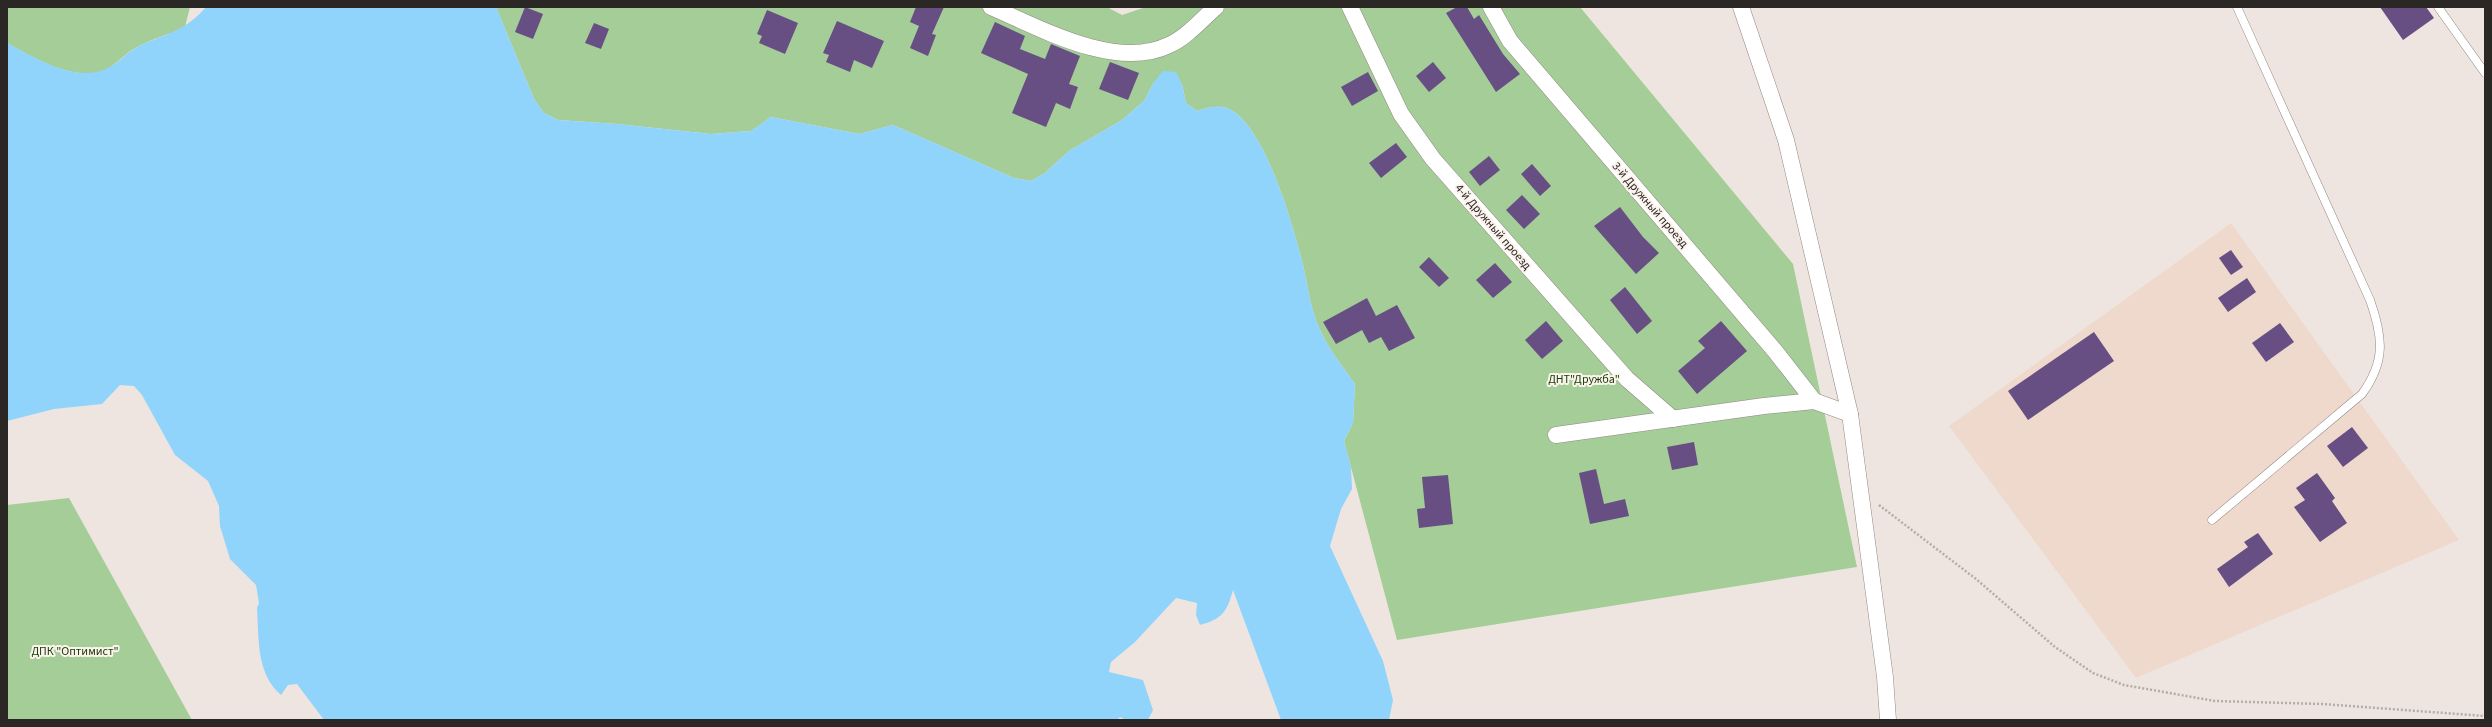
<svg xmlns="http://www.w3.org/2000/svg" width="2492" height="727" viewBox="0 0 2492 727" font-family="'Source Sans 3',sans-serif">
<rect width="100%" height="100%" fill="#efe5e0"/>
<polygon fill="#efd9cc" points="2231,223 2459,540 2136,678 1949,426"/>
<g fill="#a4cd98">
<path d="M7,7H190L185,27C170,34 152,39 137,47C123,54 112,71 96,73C66,77 32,57 7,43Z"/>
<path d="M496,7H1107L1122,15L1146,7H1580L1793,264L1857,567L1397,640L1344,441L1353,423L1355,384C1341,364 1326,346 1317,323C1309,302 1307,279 1301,257C1291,220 1264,123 1227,108C1217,105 1206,108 1197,111L1186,103L1182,84L1154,82L1144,101L1122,120L1069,151L1045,173L1031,181L1014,178L893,125L859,134L771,117L751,131L711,134L617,124L558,120L544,113L534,99Z"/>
<polygon points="69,498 192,720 7,720 7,505"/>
</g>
<path fill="#90d4fc" d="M206,7H496L534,99L544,113L558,120L617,124L711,134L751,131L771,117L859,134L893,125L1014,178L1031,181L1045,173L1069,151L1122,120L1144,101L1154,82L1163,71L1176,72L1182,84L1186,103L1197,111C1206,108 1217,105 1227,108C1264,123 1291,220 1301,257C1307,279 1309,302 1317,323C1326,346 1341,364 1355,384L1353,423L1344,441L1351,467L1352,489L1341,509L1330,546L1383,661L1393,700L1389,720H1281L1233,590C1227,612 1222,619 1200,625L1196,615L1197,603L1176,598L1135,642L1111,662L1109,672L1143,680L1153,710L1148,720H1126L1120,717L1117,720H324L297,684L288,685L281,695C256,673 259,639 257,608L259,603L256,585L230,559L220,526L219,506L208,481L175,455L142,395L134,386L120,385L102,404L54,409L7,421V43C35,58 78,85 110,67C120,62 128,51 139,46C166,34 187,30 206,7Z"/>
<g fill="#674f84">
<polygon points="525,7 543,14 533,39 515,32"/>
<polygon points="916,7 944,7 932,34 936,35 928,56 910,48 919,26 910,22"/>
<polygon points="1457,7 1467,7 1474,19 1479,15 1503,54 1520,74 1496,92 1446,13"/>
<polygon points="2380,7 2426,7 2434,18 2403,40"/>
<polygon points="767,10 798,23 785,54 759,43 762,36 757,34"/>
<polygon points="837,21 884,41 872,68 854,60 850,72 826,62 829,55 823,53"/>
<polygon points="995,22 1025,36 1020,49 1045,59 1051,44 1080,56 1069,84 1078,87 1070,109 1056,103 1046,127 1012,113 1028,74 981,53"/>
<polygon points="594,23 609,29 601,49 585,43"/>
<polygon points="1110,62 1139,73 1128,100 1099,89"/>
<polygon points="1433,62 1446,78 1429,92 1416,76"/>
<polygon points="1368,72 1378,91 1352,106 1341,87"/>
<polygon points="1396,143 1407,157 1381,178 1369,163"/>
<polygon points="1489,156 1500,170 1480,186 1469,172"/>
<polygon points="1532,164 1551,186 1540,196 1521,174"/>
<polygon points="1522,195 1540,214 1524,229 1506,210"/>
<polygon points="1620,207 1643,237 1659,253 1636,274 1594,226"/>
<polygon points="2231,250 2243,267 2231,275 2219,258"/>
<polygon points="1429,257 1449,278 1439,287 1419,267"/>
<polygon points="1495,263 1512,282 1493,298 1476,280"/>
<polygon points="2247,278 2256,292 2228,312 2218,298"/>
<polygon points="1625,287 1652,321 1637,334 1610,300"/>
<polygon points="1367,298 1376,316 1397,305 1415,338 1389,351 1381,337 1369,343 1362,330 1336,344 1323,322"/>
<polygon points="1546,321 1563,341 1542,359 1525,340"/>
<polygon points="1721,321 1747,351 1697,394 1678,371 1705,348 1698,341"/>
<polygon points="2280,323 2294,342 2266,362 2252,343"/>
<polygon points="2094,332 2114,361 2028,420 2008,391"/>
<polygon points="2352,427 2368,448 2343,467 2327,446"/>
<polygon points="1694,442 1698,465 1672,470 1667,447"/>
<polygon points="1596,469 1604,504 1625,499 1629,516 1590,524 1579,473"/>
<polygon points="2317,473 2335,498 2332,501 2347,523 2320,542 2294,507 2305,500 2296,488"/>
<polygon points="1448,475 1453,524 1419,528 1417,509 1425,508 1422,477"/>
<polygon points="2258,533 2273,554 2229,587 2217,569 2248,547 2244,542"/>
</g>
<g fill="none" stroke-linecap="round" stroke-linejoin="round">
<g stroke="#918884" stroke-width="9">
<g id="lane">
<polyline points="2438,7 2485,73"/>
<path d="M2212,520L2362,394C2386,361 2383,337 2370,300L2237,7"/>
</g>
</g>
<g stroke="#918884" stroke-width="17">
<g id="street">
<path d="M991,7C1040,28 1116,71 1169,45C1187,37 1201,20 1216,7"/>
<polyline points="1350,7 1401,114 1433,159 1627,379 1673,419"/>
<polyline points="1491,7 1510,41 1775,351 1814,401"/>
<polyline points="1741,7 1786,140 1850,414 1885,677 1888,720"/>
<polyline points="1556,435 1764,406 1814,401 1850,414"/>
</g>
</g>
<polyline stroke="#b4aca8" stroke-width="2.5" stroke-dasharray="2 2" stroke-linecap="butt" points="1879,505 1976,579 2055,647 2093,673 2124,685 2215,701 2323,704 2485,716"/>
<use href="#lane" stroke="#fff" stroke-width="8"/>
<use href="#street" stroke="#fff" stroke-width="16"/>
</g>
<g text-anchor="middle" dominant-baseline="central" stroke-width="4" stroke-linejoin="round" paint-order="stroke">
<g font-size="12" fill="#2b2725" stroke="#fcf3ed">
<text transform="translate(1650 205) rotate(49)">3-й Дружный проезд</text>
<text transform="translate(1493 227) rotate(49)">4-й Дружный проезд</text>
</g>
<g font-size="12" fill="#174007" stroke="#fcf3ed">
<text x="1584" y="379">ДНТ"Дружба"</text>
<text x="75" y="651">ДПК "Оптимист"</text>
</g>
</g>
<rect width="2492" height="727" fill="none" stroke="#2b2725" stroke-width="16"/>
</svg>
